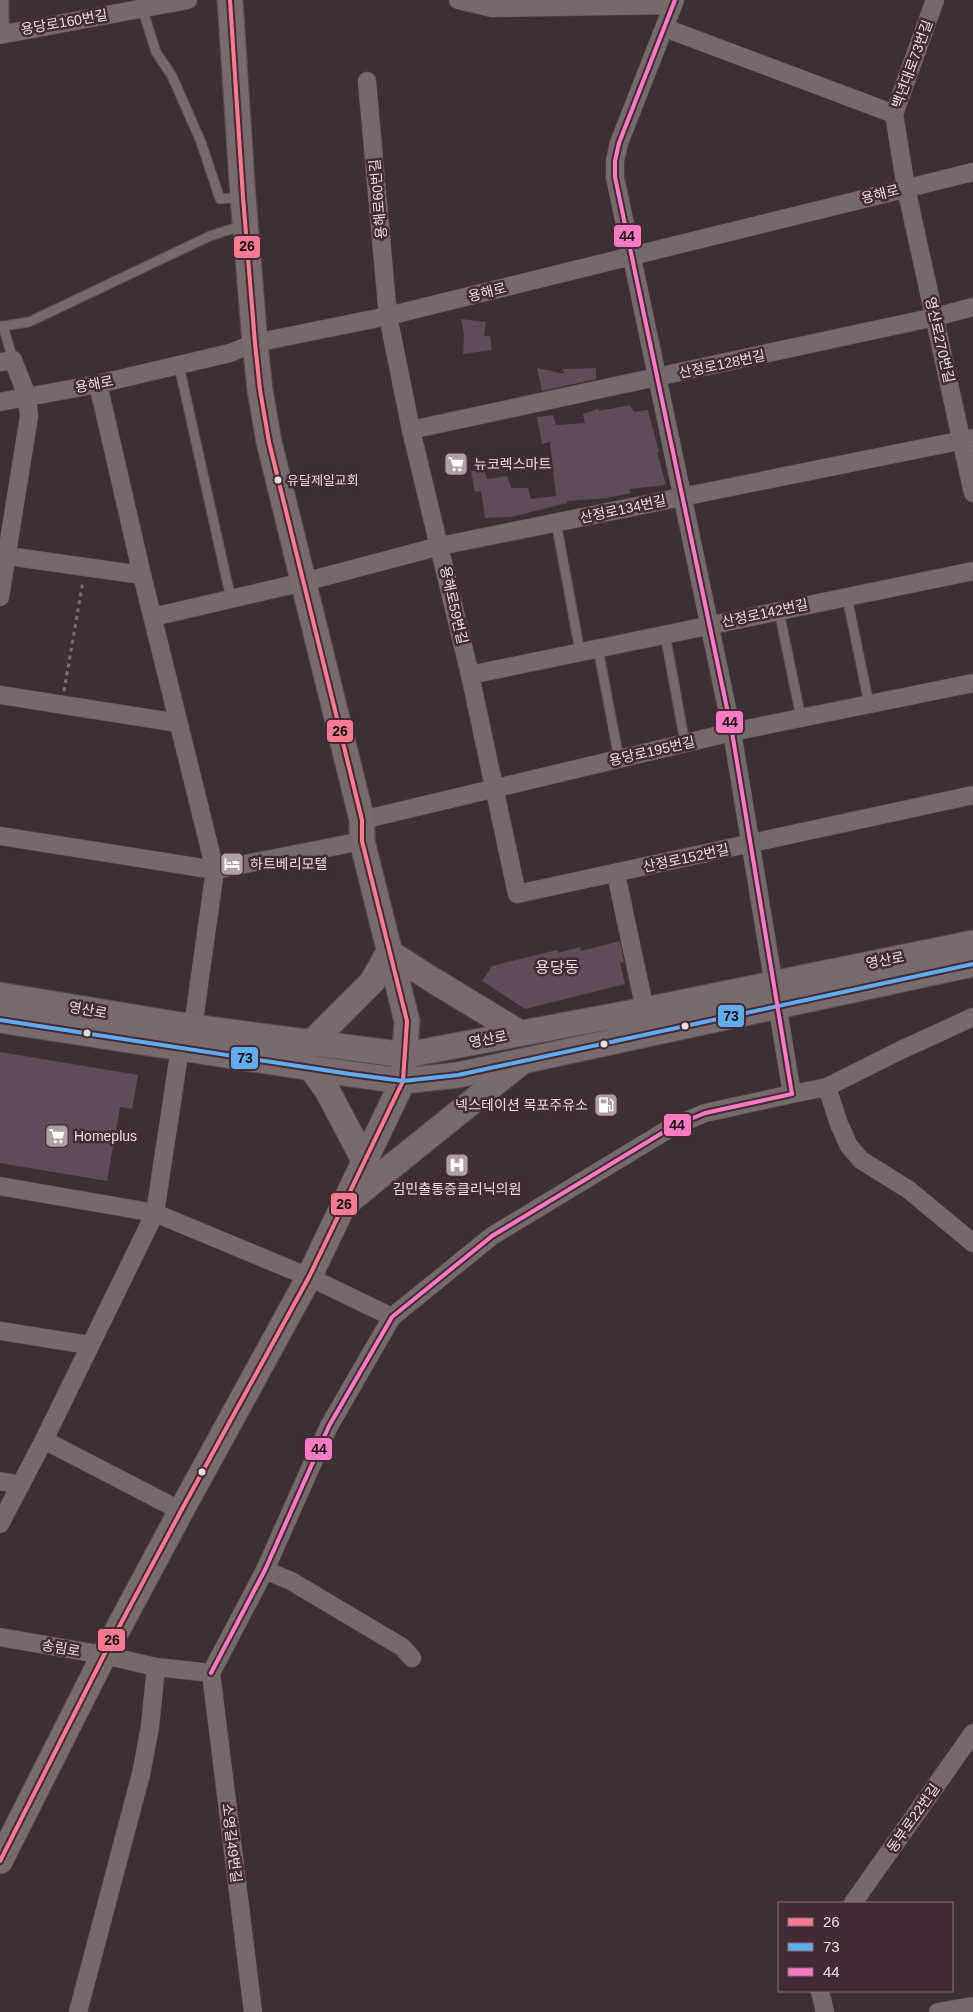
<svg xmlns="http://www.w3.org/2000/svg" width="973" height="2012" viewBox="0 0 973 2012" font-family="Helvetica,'Noto Sans KR',sans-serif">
<rect width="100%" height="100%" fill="#3d3035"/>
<g fill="#5c4d58">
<polygon points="461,319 486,322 484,336 490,336 492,350 463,354 464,334"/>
<polygon points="537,368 564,374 563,369 596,368 596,379 542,391"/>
<polygon points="630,405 634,412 648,410 659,452 657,452 666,485 630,489 631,493 607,498 567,501 567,503 511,517 485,518 481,491 475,492 471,471 484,470 487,479 507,476 511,488 528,488 531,499 556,496 550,442 542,444 537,417 553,415 556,425 585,423 583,414 598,409 599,411"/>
<polygon points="620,941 624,962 620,963 625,984 525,1009 482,981 492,966 557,950 558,953 580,947 581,951"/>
<polygon points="0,1052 138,1075 132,1109 120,1107 107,1181 0,1163"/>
</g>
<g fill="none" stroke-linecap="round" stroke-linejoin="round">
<g stroke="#584c52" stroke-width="11">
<g id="lane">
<polyline points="4,0 4,34"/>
<polyline points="142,8 156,52 172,76 201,142 220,199 242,197"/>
<polyline points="0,326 3,326 13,360"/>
<polyline points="3,326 29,322 210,236 244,225"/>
<polyline points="179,366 231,599"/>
<polyline points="556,522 580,652"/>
<polyline points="847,597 869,704"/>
<polyline points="779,611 801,718"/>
<polyline points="665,634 685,743"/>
<polyline points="598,648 619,759"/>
</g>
</g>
<g stroke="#584c52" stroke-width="19">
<g id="street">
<polyline points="458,0 492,8 673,5"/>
<polyline points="935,0 894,114 906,188 973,493"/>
<polyline points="665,28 894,114"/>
<polyline points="0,35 188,0"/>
<polyline points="367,81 388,316 411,430 470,675 517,894 973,795"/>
<polyline points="0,362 13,360 27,396 29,416 0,597"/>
<polyline points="0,402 98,384 230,353 255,343 388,316 973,172"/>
<polyline points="411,430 935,317 973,307"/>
<polyline points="0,555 142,575"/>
<polyline points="153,617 304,582 440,546 973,438"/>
<polyline points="470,675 973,571"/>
<polyline points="0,695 178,723"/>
<polyline points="362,820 732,732 973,683"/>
<polyline points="0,836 215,870 362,841"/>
<polyline points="616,874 645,1010"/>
<polyline points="827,1087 839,1124 849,1146 861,1160 909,1190 973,1243"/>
<polyline points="792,1094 827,1087 901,1050 973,1017"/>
<polyline points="0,1186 155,1213 309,1277 392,1317"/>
<polyline points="0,1331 89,1345"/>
<polyline points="44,1440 181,1511"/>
<polyline points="0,1481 21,1485"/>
<polyline points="0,1524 44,1440 155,1213 180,1048 193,1027 215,870 142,575 98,384"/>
<polyline points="265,1570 291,1581 402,1647 412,1658"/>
<polyline points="0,1637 104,1655 156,1667 211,1673"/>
<polyline points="211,1673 265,1570 329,1426 392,1317 492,1236 672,1127 705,1113 792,1094 732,732 615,177 615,161 619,143 675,0"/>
<polyline points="211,1673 253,2012"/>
<polyline points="853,1903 973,1733"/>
<polyline points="820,1991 825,2012"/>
<polyline points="78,2012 141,1774 150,1727 156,1667"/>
<polyline points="938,2012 973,2006"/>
</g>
</g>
<g stroke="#584c52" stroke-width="27">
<g id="secondary">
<polyline points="0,995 193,1027 406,1055 645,1010 973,943"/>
<polyline points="0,1020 350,1074 403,1081 458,1075 973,964"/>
<polyline points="311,1043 372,982 389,952 431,979 520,1033"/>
<polyline points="311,1068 327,1090 365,1162"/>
<polyline points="350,1200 519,1064"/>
<polyline points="0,1861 104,1655 181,1511 309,1277 403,1081 407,1021 362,841 362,820 269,442 260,390 255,343 243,197 230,0"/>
</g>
</g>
<polyline stroke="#776c6e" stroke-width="3" stroke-dasharray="4 4" stroke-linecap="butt" points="64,691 83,581"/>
<use href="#lane" stroke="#74696b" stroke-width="9"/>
<use href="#street" stroke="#74696b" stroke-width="18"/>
<use href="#secondary" stroke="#786b6c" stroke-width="25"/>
<g stroke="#422b34" stroke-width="8">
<polyline id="bus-1" points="0,1861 104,1655 181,1511 309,1277 403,1081 407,1021 362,841 362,820 269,442 260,390 255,343 243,197 230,0"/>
</g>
<g stroke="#422b34" stroke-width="8">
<polyline id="bus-2" points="0,1020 350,1074 403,1081 458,1075 973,964"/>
</g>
<g stroke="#422b34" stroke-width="8">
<polyline id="bus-3" points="211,1673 265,1570 329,1426 392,1317 492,1236 672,1127 705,1113 792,1094 732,732 615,177 615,161 619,143 675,0"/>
</g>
<use href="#bus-1" stroke="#fe7a93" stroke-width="4"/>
<use href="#bus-2" stroke="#60acee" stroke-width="4"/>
<use href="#bus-3" stroke="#fe7ac1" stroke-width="4"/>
</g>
<defs>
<g id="supermarket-square" transform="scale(1.25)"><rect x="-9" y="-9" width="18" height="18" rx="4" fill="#aea0a5" stroke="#422b34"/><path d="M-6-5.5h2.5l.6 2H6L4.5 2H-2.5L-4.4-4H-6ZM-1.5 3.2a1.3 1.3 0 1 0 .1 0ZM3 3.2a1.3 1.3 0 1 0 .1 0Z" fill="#fff"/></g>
<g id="hotel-square" transform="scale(1.25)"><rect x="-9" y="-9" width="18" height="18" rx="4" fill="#aea0a5" stroke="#422b34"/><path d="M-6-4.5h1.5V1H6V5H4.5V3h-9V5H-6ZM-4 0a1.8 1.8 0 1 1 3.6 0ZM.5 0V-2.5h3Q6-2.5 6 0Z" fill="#fff"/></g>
<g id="fuel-square" transform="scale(1.25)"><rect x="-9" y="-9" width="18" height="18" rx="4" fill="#aea0a5" stroke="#422b34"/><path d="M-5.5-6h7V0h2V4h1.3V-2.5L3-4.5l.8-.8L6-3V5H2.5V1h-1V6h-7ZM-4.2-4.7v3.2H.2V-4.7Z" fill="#fff"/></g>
<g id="hospital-square" transform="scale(1.25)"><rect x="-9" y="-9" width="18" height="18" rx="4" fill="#aea0a5" stroke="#422b34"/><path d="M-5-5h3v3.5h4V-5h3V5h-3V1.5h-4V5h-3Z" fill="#fff"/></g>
</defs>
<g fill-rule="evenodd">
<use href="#supermarket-square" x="456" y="464"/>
<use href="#hotel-square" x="232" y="864"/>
<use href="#fuel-square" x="606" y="1105"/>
<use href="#supermarket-square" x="57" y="1136"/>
<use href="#hospital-square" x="457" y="1165"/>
</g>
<g fill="#ebdce2" stroke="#422b34" stroke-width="2">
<circle cx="278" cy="480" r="4.5"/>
<circle cx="685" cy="1026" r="4.5"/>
<circle cx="87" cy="1033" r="4.5"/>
<circle cx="604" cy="1044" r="4.5"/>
<circle cx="202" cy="1472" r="4.5"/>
</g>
<g text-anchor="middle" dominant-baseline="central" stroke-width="5" stroke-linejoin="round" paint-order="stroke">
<g font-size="13" fill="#ebdce2" stroke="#422b34" text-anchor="start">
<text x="287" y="480">유달제일교회</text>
</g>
<g font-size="14" fill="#ebdce2" stroke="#422b34">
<text transform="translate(64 22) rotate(-10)">용당로160번길</text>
<text transform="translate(912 64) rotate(-70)">백년대로73번길</text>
<text transform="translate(880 194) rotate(-14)">용해로</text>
<text transform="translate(378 199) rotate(-95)">용해로60번길</text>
<text transform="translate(487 292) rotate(-14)">용해로</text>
<text transform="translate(940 340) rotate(77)">영산로270번길</text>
<text transform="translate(722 364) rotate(-12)">산정로128번길</text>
<text transform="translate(94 384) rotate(-11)">용해로</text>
<text transform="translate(623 509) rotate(-12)">산정로134번길</text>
<text transform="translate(454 605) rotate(77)">용해로59번길</text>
<text transform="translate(765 613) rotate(-12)">산정로142번길</text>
<text transform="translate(652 751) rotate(-13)">용당로195번길</text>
<text transform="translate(686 858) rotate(-12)">산정로152번길</text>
<text transform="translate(885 960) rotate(-11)">영산로</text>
<text transform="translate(88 1010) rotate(10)">영산로</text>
<text transform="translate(488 1039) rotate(-11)">영산로</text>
<text transform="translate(61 1648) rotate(10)">송림로</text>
<text transform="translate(913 1818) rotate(-55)">동부로22번길</text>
<text transform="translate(232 1843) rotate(83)">소영길49번길</text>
</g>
<g font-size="14" fill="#ebdce2" stroke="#422b34" text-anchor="start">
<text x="474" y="464">뉴코렉스마트</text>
<text x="250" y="864">하트베리모텔</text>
<text x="588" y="1105" text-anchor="end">넥스테이션 목포주유소</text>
<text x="74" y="1136">Homeplus</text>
<text x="457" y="1189" text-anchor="middle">김민출통증클리닉의원</text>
</g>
<g font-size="16" fill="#ebdce2" stroke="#422b34">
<text x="557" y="967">용당동</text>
</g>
</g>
<g stroke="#422b34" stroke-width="2">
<rect x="613" y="224" width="29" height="24" rx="5" fill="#fe7ac1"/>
<rect x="233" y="235" width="28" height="24" rx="5" fill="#fe7a93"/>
<rect x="715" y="710" width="29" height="24" rx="5" fill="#fe7ac1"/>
<rect x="326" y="719" width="28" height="24" rx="5" fill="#fe7a93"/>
<rect x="717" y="1004" width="28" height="24" rx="5" fill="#60acee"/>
<rect x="230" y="1046" width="29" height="24" rx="5" fill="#60acee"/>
<rect x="663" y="1113" width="29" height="24" rx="5" fill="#fe7ac1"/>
<rect x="330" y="1192" width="28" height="24" rx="5" fill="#fe7a93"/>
<rect x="304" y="1437" width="29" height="24" rx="5" fill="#fe7ac1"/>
<rect x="97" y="1628" width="29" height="24" rx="5" fill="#fe7a93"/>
</g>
<g font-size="14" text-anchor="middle" font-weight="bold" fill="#111">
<text x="627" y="241">44</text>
<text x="247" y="251">26</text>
<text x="730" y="727">44</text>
<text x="340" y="736">26</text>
<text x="731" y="1021">73</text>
<text x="245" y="1063">73</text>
<text x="677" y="1130">44</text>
<text x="344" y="1209">26</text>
<text x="319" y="1454">44</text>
<text x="112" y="1645">26</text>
</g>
<rect x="778" y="1902" width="175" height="90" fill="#422b34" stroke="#86727a"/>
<rect x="788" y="1918" width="25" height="8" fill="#fe7a93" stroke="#86727a"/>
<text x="823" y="1927" font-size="15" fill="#ebdce2">26</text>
<rect x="788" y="1943" width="25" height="8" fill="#60acee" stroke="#86727a"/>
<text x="823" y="1952" font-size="15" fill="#ebdce2">73</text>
<rect x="788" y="1968" width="25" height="8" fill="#fe7ac1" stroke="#86727a"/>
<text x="823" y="1977" font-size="15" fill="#ebdce2">44</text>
</svg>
